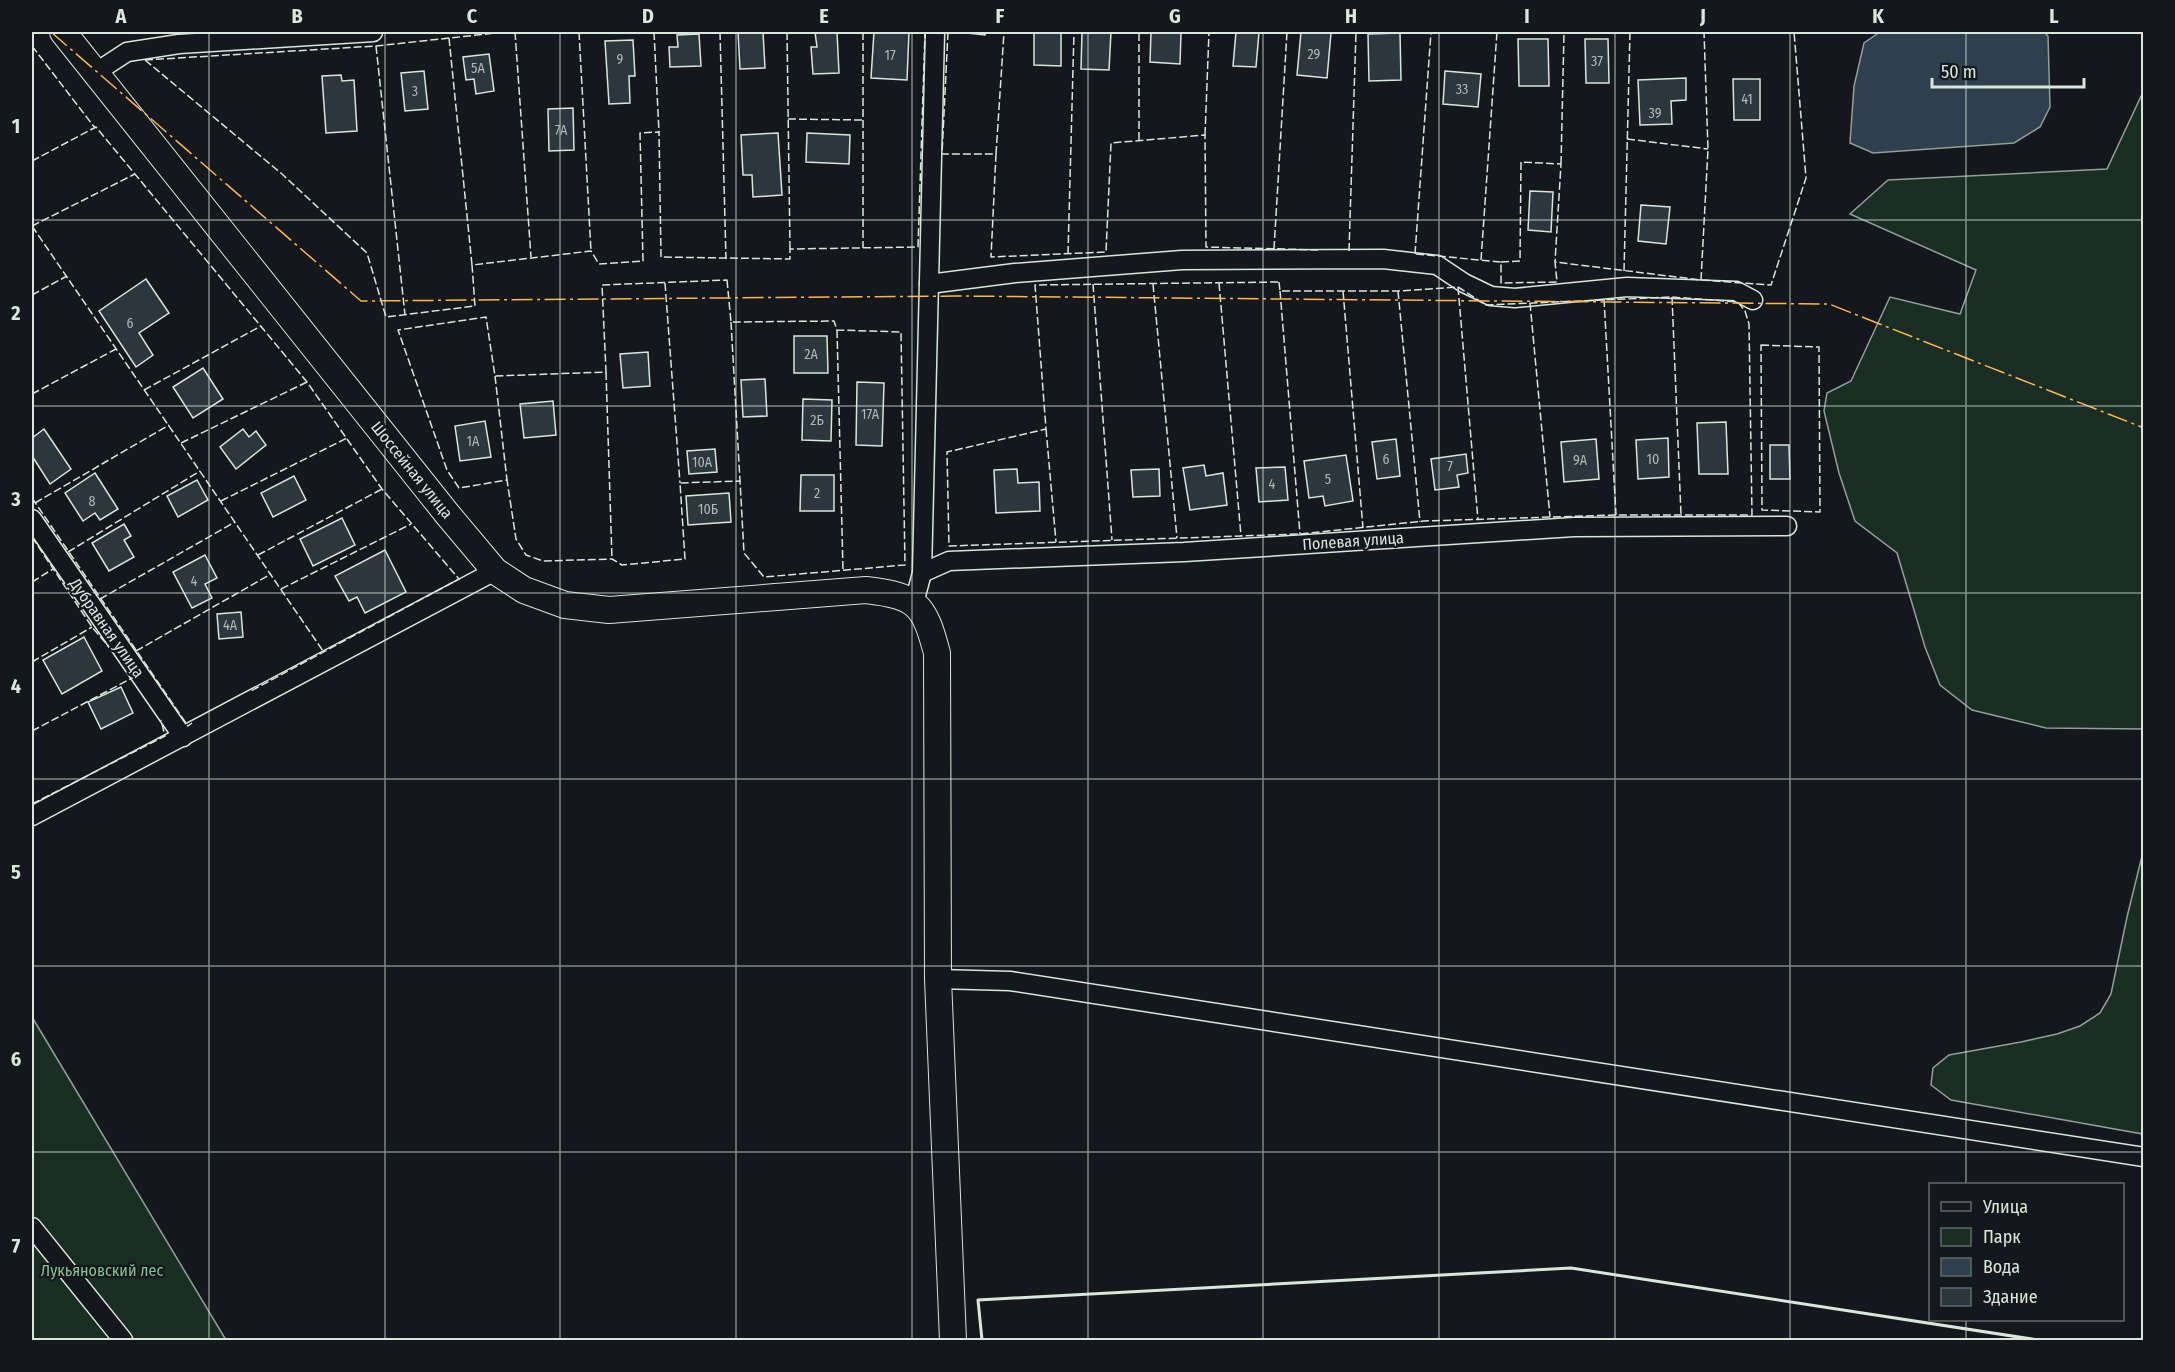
<svg xmlns="http://www.w3.org/2000/svg" width="2175" height="1372" viewBox="0 0 2175 1372" font-family="'Fira Sans Condensed',sans-serif">
<rect width="100%" height="100%" fill="#14181c"/>
<g fill="#1a2d24" stroke="#939e99" stroke-width="1.5">
<polygon points="2143,92 2143,729 2046,728 1972,710 1940,685 1925,647 1897,553 1855,521 1839,473 1824,411 1827,393 1851,381 1890,297 1960,314 1976,270 1850,214 1888,180 2107,169"/>
<polygon points="2143,852 2143,1134 1951,1100 1931,1085 1933,1068 1949,1055 2021,1042 2057,1034 2080,1026 2100,1013 2111,994 2127,917"/>
<polygon points="32,1017 226,1340 32,1340"/>
</g>
<polygon fill="#2f3f4d" stroke="#939e99" stroke-width="1.5" points="1880,32 2044,32 2048,36 2050,107 2040,127 2014,143 1873,153 1850,143 1854,86 1864,43"/>
<g fill="#2c363c" stroke="#d8e6dc" stroke-width="1.5">
<polygon points="738,32 763,32 765,68 740,69"/>
<polygon points="815,32 837,32 839,73 813,74 811,47 817,47"/>
<polygon points="874,32 909,32 907,80 871,78"/>
<polygon points="958,32 985,32 985,35"/>
<polygon points="1034,32 1061,32 1061,66 1034,65"/>
<polygon points="1082,32 1111,32 1109,70 1081,69"/>
<polygon points="1151,32 1181,32 1180,64 1150,62"/>
<polygon points="1236,32 1259,32 1256,67 1233,66"/>
<polygon points="1301,32 1331,33 1327,78 1297,75"/>
<polygon points="1400,33 1401,80 1369,81 1368,34"/>
<polygon points="699,34 701,66 670,67 669,47 678,47 677,35"/>
<polygon points="1518,39 1548,39 1549,86 1519,86"/>
<polygon points="1585,39 1608,39 1609,83 1586,83"/>
<polygon points="633,40 635,76 629,76 630,103 609,104 605,41"/>
<polygon points="489,54 494,91 476,94 474,79 466,80 463,57"/>
<polygon points="424,71 428,109 405,111 401,73"/>
<polygon points="1445,71 1481,74 1478,107 1443,104"/>
<polygon points="341,75 342,81 354,80 357,131 326,133 322,76"/>
<polygon points="1686,78 1686,100 1671,101 1672,124 1640,125 1638,80"/>
<polygon points="1733,79 1760,79 1760,120 1734,120"/>
<polygon points="573,108 574,150 549,151 548,109"/>
<polygon points="778,133 782,195 753,197 752,175 743,175 741,135"/>
<polygon points="807,133 850,135 849,164 806,162"/>
<polygon points="1530,191 1553,192 1551,232 1528,230"/>
<polygon points="1641,205 1670,207 1666,244 1638,241"/>
<polygon points="146,279 169,313 139,333 153,355 136,367 99,311"/>
<polygon points="794,336 827,336 828,373 794,373"/>
<polygon points="648,352 650,386 623,388 620,354"/>
<polygon points="203,368 223,399 193,418 173,387"/>
<polygon points="765,379 767,416 743,417 741,380"/>
<polygon points="857,382 884,383 882,446 856,445"/>
<polygon points="803,399 832,400 831,441 802,440"/>
<polygon points="553,401 556,435 524,438 520,404"/>
<polygon points="485,421 491,457 460,461 455,426"/>
<polygon points="1726,422 1728,474 1699,474 1697,423"/>
<polygon points="44,429 71,469 50,484 32,456 32,438"/>
<polygon points="243,429 249,437 256,431 266,445 236,469 220,447"/>
<polygon points="1668,438 1669,477 1638,479 1636,440"/>
<polygon points="1396,439 1400,476 1377,479 1372,442"/>
<polygon points="1596,439 1599,479 1564,482 1561,442"/>
<polygon points="1770,445 1789,445 1790,479 1770,479"/>
<polygon points="715,449 717,472 689,474 687,451"/>
<polygon points="1466,454 1468,473 1457,475 1459,487 1435,490 1431,459"/>
<polygon points="1346,455 1353,501 1325,506 1323,496 1309,498 1304,461"/>
<polygon points="1204,465 1206,476 1223,473 1227,505 1190,510 1183,468"/>
<polygon points="1285,467 1288,500 1259,502 1256,468"/>
<polygon points="1017,469 1018,483 1039,482 1040,511 996,513 994,470"/>
<polygon points="1159,469 1160,496 1133,497 1131,470"/>
<polygon points="95,473 118,509 100,520 95,513 83,521 65,493"/>
<polygon points="801,475 834,475 834,511 800,511"/>
<polygon points="294,476 306,500 273,517 261,493"/>
<polygon points="197,480 208,500 178,517 167,496"/>
<polygon points="729,493 731,522 688,525 686,496"/>
<polygon points="342,518 355,545 313,566 300,539"/>
<polygon points="124,524 131,536 124,540 134,557 109,571 92,543"/>
<polygon points="385,550 406,592 365,613 357,597 349,601 335,576"/>
<polygon points="205,555 217,578 205,584 212,598 192,608 173,572"/>
<polygon points="241,612 243,637 219,639 217,614"/>
<polygon points="84,637 102,671 62,694 43,660"/>
<polygon points="121,687 133,713 101,729 88,702"/>
</g>
<g fill="none" stroke-linecap="round" stroke-linejoin="round">
<g stroke="#d8e6dc" stroke-width="21">
<g id="minor">
<polyline points="95,73 127,52 179,44 373,32"/>
<polyline points="929,284 1015,273 1182,260 1383,259 1437,265 1464,283 1491,296 1515,298 1627,287 1736,291 1753,300"/>
<polyline points="32,519 183,737"/>
<polyline points="922,573 949,561 1184,552 1574,527 1787,526"/>
<polyline points="914,603 922,573 935,32"/>
<polyline points="32,816 495,571"/>
<polyline points="938,979 1010,981 2144,1157"/>
<polyline points="32,1227 123,1340"/>
</g>
</g>
<g stroke="#d8e6dc" stroke-width="28">
<path id="secondary" d="M63,32L448,515L495,571L524,590L565,605L609,610L866,590C917,596 924,604 937,653L938,979L953,1340"/>
</g>
<use href="#minor" stroke="#14181c" stroke-width="18"/>
<use href="#secondary" stroke="#14181c" stroke-width="26"/>
<g stroke="#d8e6dc" stroke-width="1.5" stroke-dasharray="8 3" stroke-linecap="butt">
<polyline points="97,32 104,32"/>
<polyline points="515,32 531,257"/>
<polyline points="579,32 591,251"/>
<polyline points="654,32 659,132"/>
<polyline points="720,32 726,259"/>
<polyline points="787,32 790,249"/>
<polyline points="863,32 863,248"/>
<polyline points="948,32 942,154 996,154 991,257 1106,252 1111,143 1205,135 1206,247 1320,250"/>
<polyline points="449,38 472,265"/>
<polyline points="32,46 95,128"/>
<polyline points="376,46 405,315"/>
<polyline points="145,60 282,174 367,253 386,317 475,306 472,265 591,251 599,264 643,261 640,133 659,132 661,257 790,259 790,249 918,247 925,32"/>
<polyline points="145,60 376,46 505,32"/>
<polyline points="788,119 863,120"/>
<polyline points="1205,135 1209,32"/>
<polyline points="1627,139 1708,149"/>
<polyline points="1139,140 1139,32"/>
<polyline points="996,154 1004,32"/>
<polyline points="32,161 96,127 307,382 382,489 459,579 249,692"/>
<polyline points="1561,164 1564,32"/>
<polyline points="32,226 323,651"/>
<polyline points="32,226 135,174"/>
<polyline points="1274,249 1287,32"/>
<polyline points="1349,251 1356,32"/>
<polyline points="1068,254 1074,32"/>
<polyline points="1415,254 1431,32"/>
<polyline points="1416,254 1501,262 1501,283 1557,282 1555,262 1701,280 1771,285 1806,178 1794,32"/>
<polyline points="1481,260 1497,32"/>
<polyline points="1501,262 1520,261 1521,162 1561,164 1555,262"/>
<polyline points="1624,271 1630,32"/>
<polygon points="727,280 731,322 834,321 837,330 901,332 905,565 764,577 744,553 740,481 680,483 685,559 622,565 612,559 543,561 526,555 516,539 507,480 459,488 447,470 398,330 486,317 495,376 606,372 602,285"/>
<polyline points="1701,280 1708,149 1704,32"/>
<polygon points="1279,282 1280,291 1398,291 1458,287 1486,305 1672,297 1738,302 1745,311 1749,324 1752,515 1616,515 1424,521 1300,534 949,546 947,452 1046,429 1035,285"/>
<polyline points="665,283 680,483"/>
<polyline points="1219,283 1241,536"/>
<polyline points="1093,284 1112,540"/>
<polyline points="1153,284 1177,538"/>
<polyline points="1458,287 1478,520"/>
<polyline points="1280,291 1300,534"/>
<polyline points="1343,291 1363,528"/>
<polyline points="1398,291 1420,522"/>
<polyline points="32,295 67,276"/>
<polyline points="1672,297 1681,515"/>
<polyline points="1604,299 1616,515"/>
<polyline points="1530,303 1550,517"/>
<polyline points="731,322 740,481"/>
<polyline points="837,330 843,570"/>
<polygon points="1761,345 1819,347 1820,512 1762,510"/>
<polyline points="606,372 612,559"/>
<polyline points="495,376 507,480"/>
<polyline points="144,390 261,326"/>
<polyline points="32,394 116,349"/>
<polyline points="1046,429 1056,542"/>
<polyline points="181,443 307,382"/>
<polyline points="32,498 188,726 192,723"/>
<polyline points="221,501 347,438"/>
<polyline points="35,503 169,425"/>
<polyline points="32,537 92,627 115,654"/>
<polyline points="68,552 200,471"/>
<polyline points="258,555 382,489"/>
<polyline points="32,582 53,569"/>
<polyline points="281,589 411,524"/>
<polyline points="100,599 235,522"/>
<polyline points="136,651 271,574"/>
<polyline points="32,662 92,627"/>
<polyline points="32,731 134,677"/>
<polyline points="32,804 165,736 161,720"/>
</g>
<polyline stroke="#d8e6dc" stroke-width="3" points="982,1340 978,1300 1571,1268 2038,1340"/>
<polyline stroke="#ffb74d" stroke-width="1.5" stroke-dasharray="21 4.5 3 4.5" stroke-linecap="butt" points="51,32 361,301 956,296 1829,304 2144,428"/>
</g>
<path fill="none" stroke="#d8e6dc" stroke-width="1.5" stroke-opacity="0.55" d="M209,32V1340M385,32V1340M560,32V1340M736,32V1340M912,32V1340M1088,32V1340M1263,32V1340M1439,32V1340M1615,32V1340M1790,32V1340M1966,32V1184M32,220H2144M32,406H2144M32,593H2144M32,779H2144M32,966H2144M32,1152H2144M1966,1320V1340"/>
<g text-anchor="middle" dominant-baseline="central" stroke-width="4.5" stroke-linejoin="round" paint-order="stroke">
<g font-size="14" fill="#adbab4">
<text x="1314" y="54">29</text>
<text x="890" y="55">17</text>
<text x="620" y="59">9</text>
<text x="1597" y="61">37</text>
<text x="478" y="68">5А</text>
<text x="1462" y="89">33</text>
<text x="415" y="91">3</text>
<text x="1747" y="99">41</text>
<text x="1655" y="113">39</text>
<text x="561" y="130">7А</text>
<text x="130" y="323">6</text>
<text x="811" y="354">2А</text>
<text x="870" y="414">17А</text>
<text x="817" y="420">2Б</text>
<text x="473" y="441">1А</text>
<text x="1386" y="459">6</text>
<text x="1653" y="459">10</text>
<text x="1580" y="460">9А</text>
<text x="702" y="462">10А</text>
<text x="1450" y="466">7</text>
<text x="1328" y="479">5</text>
<text x="1272" y="484">4</text>
<text x="817" y="493">2</text>
<text x="92" y="501">8</text>
<text x="708" y="509">10Б</text>
<text x="194" y="581">4</text>
<text x="230" y="625">4А</text>
</g>
<g font-size="16" fill="#d8e6dc" stroke="#14181c">
<text transform="translate(412 470) rotate(51)">Шоссейная улица</text>
<text transform="translate(1353 541) rotate(-4)">Полевая улица</text>
<text transform="translate(107 628) rotate(55)">Дубравная улица</text>
</g>
<g font-size="16" fill="#8ac095" stroke="#14181c">
<text x="102" y="1270">Лукьяновский лес</text>
</g>
</g>
<rect width="2175" height="1372" fill="none" stroke="#14181c" stroke-width="66"/>
<rect x="1929" y="1183" width="195" height="138" fill="#14181c" stroke="#626a69" stroke-width="1.5"/>
<rect x="1941" y="1202" width="30" height="9" fill="#14181c" stroke="#626a69" stroke-width="1.5"/>
<text x="1983" y="1213" font-size="18" fill="#d8e6dc">Улица</text>
<rect x="1941" y="1228" width="30" height="18" fill="#1a2d24" stroke="#626a69" stroke-width="1.5"/>
<text x="1983" y="1243" font-size="18" fill="#d8e6dc">Парк</text>
<rect x="1941" y="1258" width="30" height="18" fill="#2f3f4d" stroke="#626a69" stroke-width="1.5"/>
<text x="1983" y="1273" font-size="18" fill="#d8e6dc">Вода</text>
<rect x="1941" y="1288" width="30" height="18" fill="#2c363c" stroke="#626a69" stroke-width="1.5"/>
<text x="1983" y="1303" font-size="18" fill="#d8e6dc">Здание</text>
<path d="M1932 78v9h152v-9" fill="none" stroke="#d8e6dc" stroke-width="3"/>
<text x="1941" y="78" font-size="18" fill="#d8e6dc" stroke="#14181c" stroke-width="4.5" paint-order="stroke">50 m</text>
<rect x="33" y="33" width="2109" height="1306" fill="none" stroke="#d8e6dc" stroke-width="2"/>
<g font-size="20" text-anchor="middle" font-weight="bold" fill="#d8e6dc">
<text x="121" y="23">A</text>
<text x="297" y="23">B</text>
<text x="472" y="23">C</text>
<text x="648" y="23">D</text>
<text x="824" y="23">E</text>
<text x="1000" y="23">F</text>
<text x="1175" y="23">G</text>
<text x="1351" y="23">H</text>
<text x="1527" y="23">I</text>
<text x="1703" y="23">J</text>
<text x="1878" y="23">K</text>
<text x="2054" y="23">L</text>
<text x="16" y="133">1</text>
<text x="16" y="320">2</text>
<text x="16" y="506">3</text>
<text x="16" y="693">4</text>
<text x="16" y="879">5</text>
<text x="16" y="1066">6</text>
<text x="16" y="1253">7</text>
</g>
</svg>
